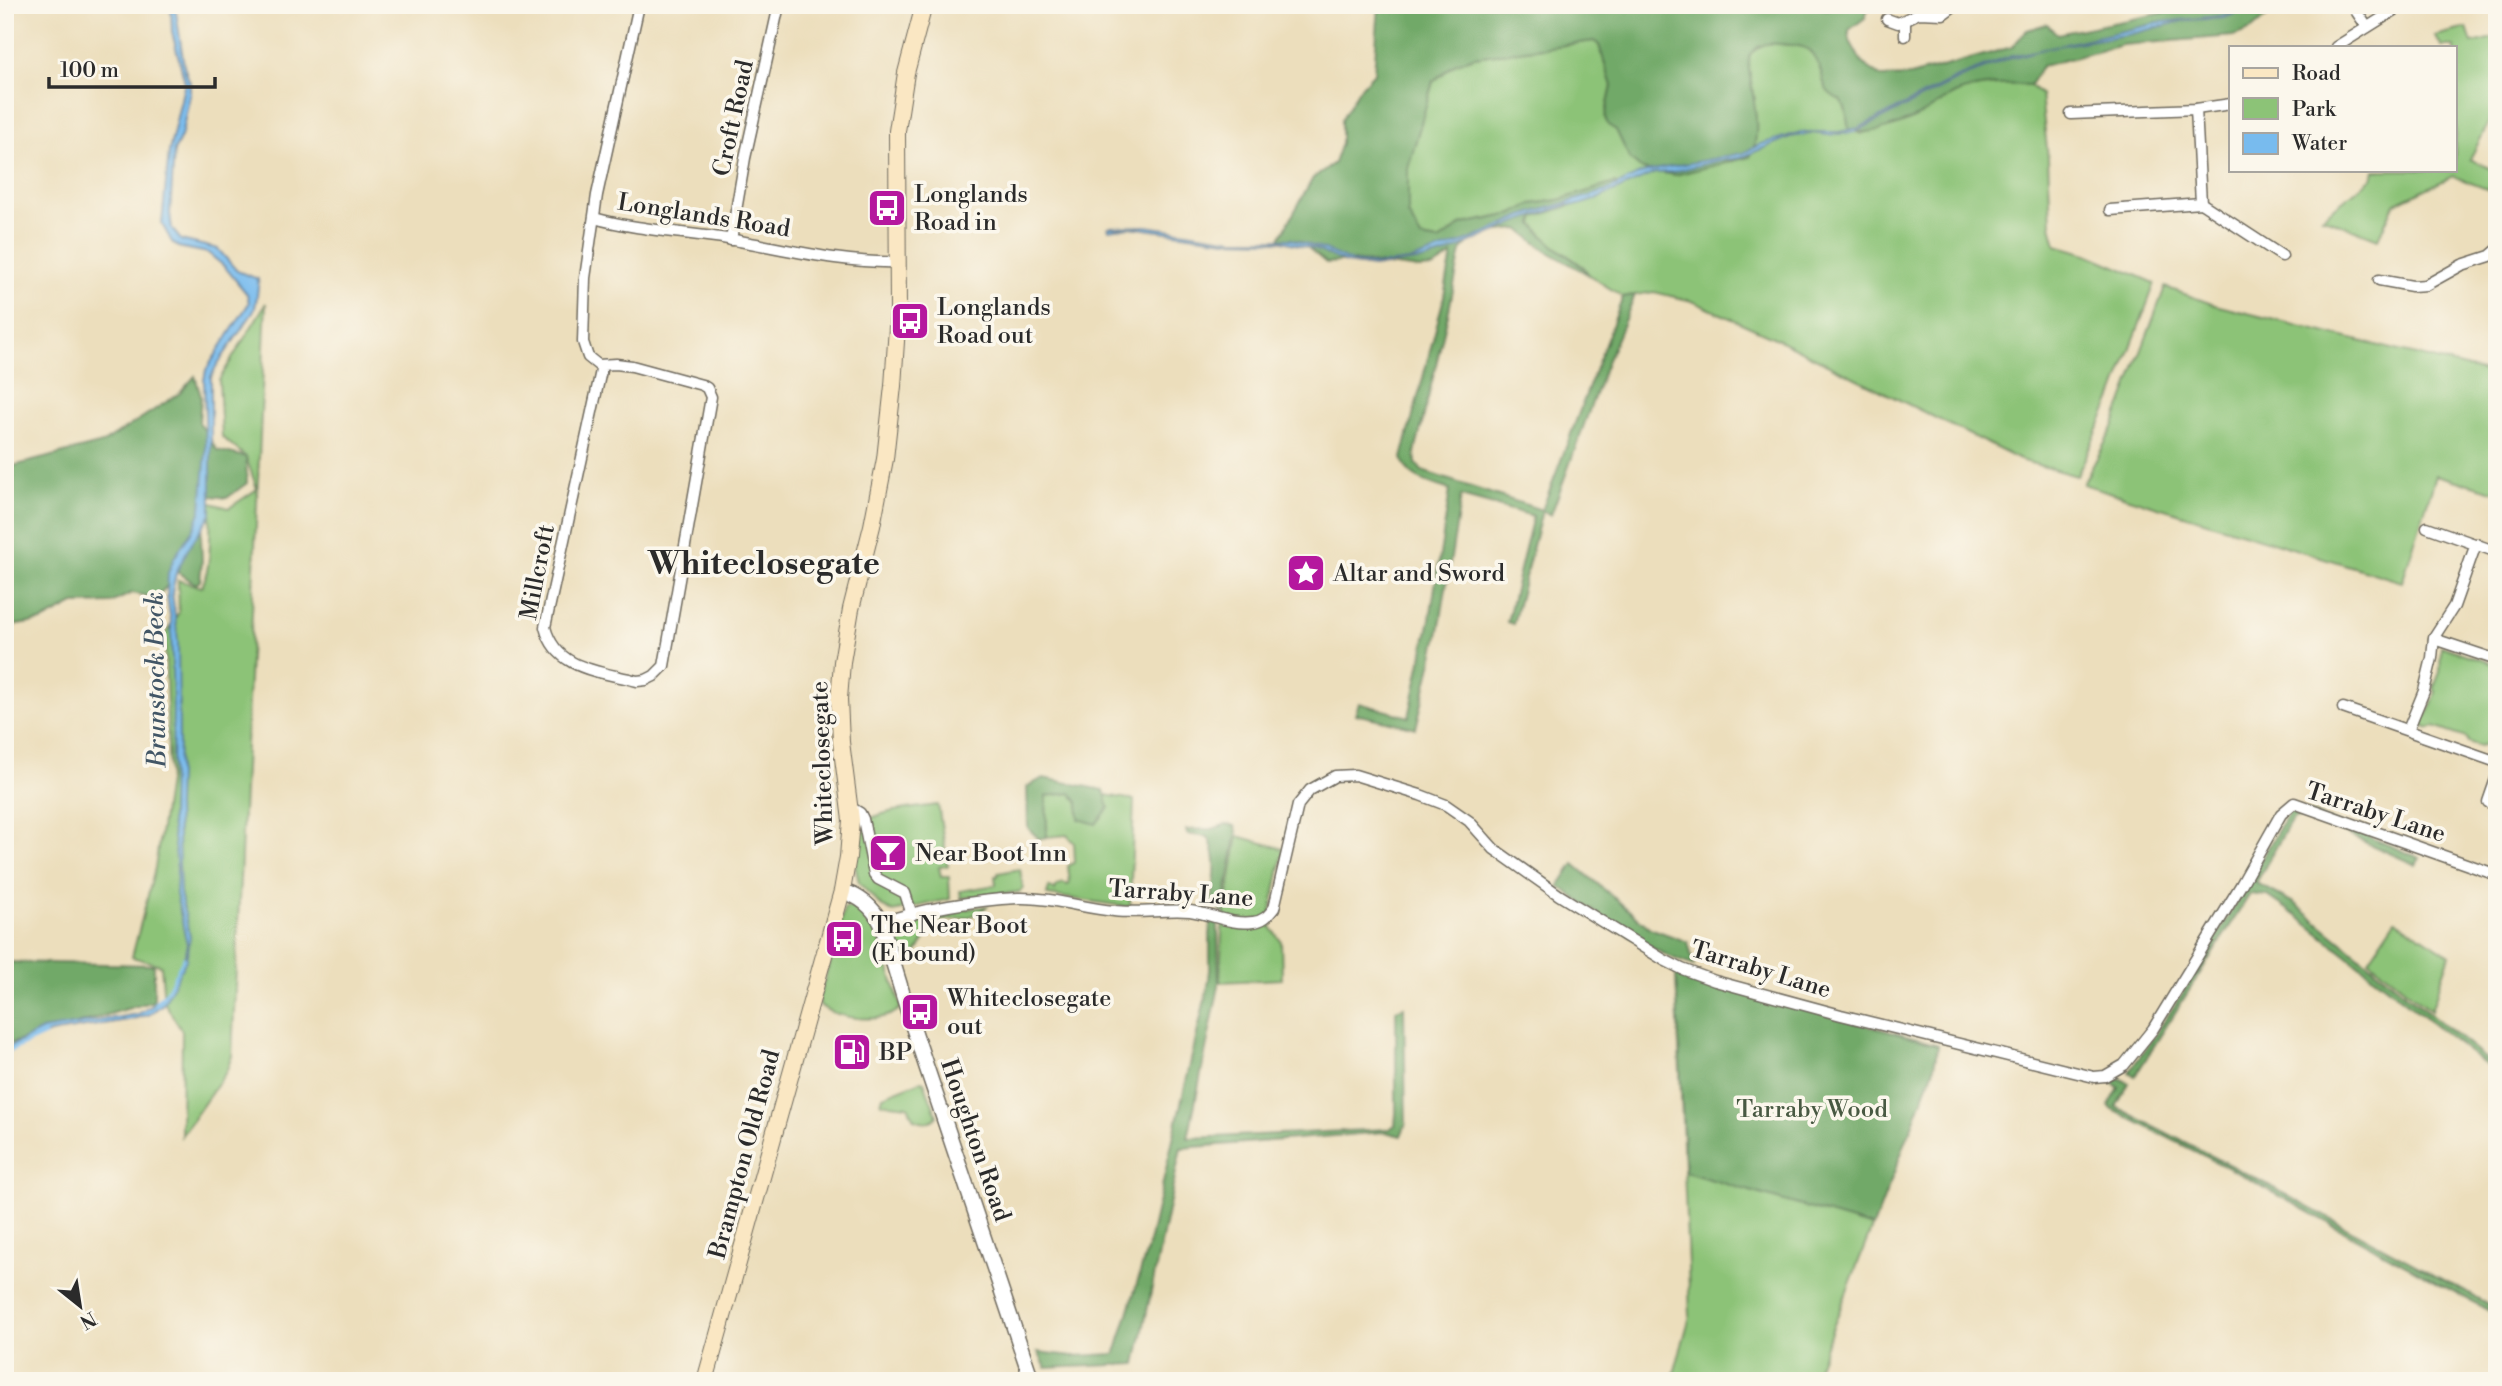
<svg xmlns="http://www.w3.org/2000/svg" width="2502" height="1386" viewBox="0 0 2502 1386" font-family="'Libre Bodoni',serif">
<rect width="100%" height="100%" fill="#fbf7ec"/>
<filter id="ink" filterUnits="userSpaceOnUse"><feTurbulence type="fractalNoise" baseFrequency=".0143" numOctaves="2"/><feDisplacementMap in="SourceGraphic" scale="14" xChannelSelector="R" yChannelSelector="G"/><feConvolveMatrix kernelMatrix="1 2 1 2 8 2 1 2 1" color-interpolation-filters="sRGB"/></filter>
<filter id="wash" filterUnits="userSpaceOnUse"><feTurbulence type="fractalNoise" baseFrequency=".00686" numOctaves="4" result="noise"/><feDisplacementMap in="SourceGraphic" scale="28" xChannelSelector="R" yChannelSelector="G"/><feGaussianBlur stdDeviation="1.57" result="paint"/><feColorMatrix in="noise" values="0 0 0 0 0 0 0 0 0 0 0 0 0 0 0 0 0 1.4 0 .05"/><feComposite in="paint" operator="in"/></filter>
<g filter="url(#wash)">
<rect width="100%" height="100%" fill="#ecdebc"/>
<g fill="#8cc377" stroke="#5c7751" stroke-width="2">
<path d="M2467 28 2472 43 2497 37V102L2494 113 2470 159 2497 172V193L2453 176 2394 204 2378 239 2322 217 2372 178 2374 170H2455V47H2442L2435 36Z"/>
<path d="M1594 41 1599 45 1612 86 1605 118 1616 129 1630 159 1755 99 1747 63 1751 53 1766 43 1805 46 1817 59 1827 90 1842 101 1847 109 1849 129 1861 134 1921 114 1958 92 1980 87 2008 84 2030 85 2041 95 2048 158 2051 225 2056 245 2087 254 2155 283 2112 398 2077 476 2020 460 1777 339 1692 301 1654 292 1623 297 1589 275 1584 267 1554 246 1532 224 1535 217 1564 206 1615 183 1559 200 1532 204 1513 214 1463 224 1439 241 1421 238 1408 214V168L1433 82 1456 63 1474 57Z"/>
<path d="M2165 287 2215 305 2497 375V492L2436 475 2402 582 2083 484 2112 430Z"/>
<path d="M266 303 232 1056 226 1072 181 1136 182 1031 164 1002 161 965 132 957 155 868 169 775 165 635 179 612 178 580 202 587C213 561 209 531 211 503L229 508 257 489 246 457 222 437 219 380Z"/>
<path d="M2441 646 2497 665V742L2479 746 2468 742 2466 738 2434 727 2429 729 2423 726 2424 717 2428 715 2436 692 2434 687 2440 672Z"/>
<path d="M1071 793 1078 802 1106 795 1134 800 1130 907 1047 895 1049 887 1055 891 1056 887 1063 883 1068 885 1070 883 1068 866 1075 862 1074 843 1067 835 1047 837 1046 796Z"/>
<path d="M938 805 948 866 939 867 941 877H949L950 899 893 912 881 906 859 883 855 864 860 825C878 810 915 808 938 805Z"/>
<path d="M1238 836 1284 849 1271 911V927L1281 941 1282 979 1220 982 1222 931Z"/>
<path d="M1020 869 1023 888 1020 892 961 898 960 891 996 885 995 876H998V873Z"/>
<path d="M987 906C974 920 954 919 936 921L905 971 891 929 895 925 933 915Z"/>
<path d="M848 907 859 908 875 925 901 1007C887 1026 834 1019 820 1005L819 998 836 942 844 909Z"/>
<path d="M2396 920 2450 955 2431 1010 2369 960Z"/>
<path d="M1676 973 1938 1045 1933 1071 1812 1381H1672L1690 1316Z"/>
<path d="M921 1081 924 1082 937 1116C931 1124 923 1122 914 1119L908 1106 881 1103 883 1096Z"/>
</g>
<g fill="#71a968" stroke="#4e6a4a" stroke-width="2">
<path d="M1379 5H1790L1829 9 1835 5H1865L1868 9 1865 18 1849 30V39L1862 63 1882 77 1910 76 2012 47 2027 30 2047 24 2057 34 2168 12 2177 5H2268L2272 12 2252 29 2234 36 2122 45 2042 66 2030 85C2007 84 1982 84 1960 92 1945 97 1935 107 1922 114 1904 124 1867 138 1849 129 1846 119 1848 107 1840 100 1835 97 1830 95 1827 90 1824 86 1823 79 1822 75 1813 47 1808 46 1780 44 1770 43 1759 43 1751 53 1741 65 1768 125 1750 157L1675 175 1643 170 1630 159 1616 130 1608 125 1605 118 1612 86 1599 45 1594 41 1474 57 1456 63 1433 81 1408 168V214L1421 238 1439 241 1463 224 1513 214 1532 204 1559 200 1615 183 1619 186 1589 199 1535 217 1533 224C1539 231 1546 239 1553 245 1565 255 1580 262 1589 275L1545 250 1519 229 1489 232 1473 238 1461 251 1449 310 1415 453 1416 463 1422 471 1542 510 1623 297 1635 295 1607 362 1551 515 1542 511 1513 624 1507 622 1533 516 1461 496 1439 631 1416 728 1355 714 1359 703 1409 717 1430 619 1450 490C1431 483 1407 480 1402 458L1443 301 1452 255 1433 268 1419 269 1355 261 1326 263 1300 241 1280 238 1313 178 1334 163 1341 143V120L1359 89 1374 73Z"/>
<path d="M195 376 201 396 199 422 217 450 246 457 247 483 227 498 205 495 201 536 202 561 200 581 196 584 177 572 171 575 169 584 156 598 132 593 111 603 74 604 42 621 5 627V468L103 443 180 393Z"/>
<path d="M1043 778 1104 790 1109 808 1096 824 1079 819 1078 802 1071 793 1046 796 1047 837 1039 839 1028 828 1027 787Z"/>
<path d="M2297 807 2420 858 2416 865 2304 815 2294 818 2289 824 2256 883 2294 903 2497 1068V1074L2297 916 2268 896 2250 894 2135 1076 2129 1072C2186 994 2233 910 2281 825L2290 811Z"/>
<path d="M1227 824 1235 826 1237 831 1223 912 1212 903C1214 881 1220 858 1208 837L1187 834 1186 830 1212 829Z"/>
<path d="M1574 864 1650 928 1688 942 1694 966C1643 949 1602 917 1559 886Z"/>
<path d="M1210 921 1218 924 1219 986 1188 1138 1389 1129 1395 1125 1396 1114V1010L1404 1007 1406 1123 1401 1136 1385 1132 1181 1148 1136 1364 1046 1368 1038 1352 1073 1356 1115 1354 1118 1347 1149 1243 1208 986 1210 970Z"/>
<path d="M5 962 154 965V1001L5 1045Z"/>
<path d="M1676 973 1938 1045 1933 1071 1873 1227 1685 1172Z"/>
<path d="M2121 1079 2129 1083 2116 1107 2253 1177 2495 1308 2497 1305V1315L2495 1310 2489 1311 2242 1175 2113 1110 2109 1106 2119 1088 2111 1081Z"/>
</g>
<g fill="#78bbee" stroke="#52738c" stroke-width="2">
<path d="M171 5H175L184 66 190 83V95L181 137 174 151 170 213 172 229 181 240 218 249 237 271 258 279C259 283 256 306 254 311L217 365 211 377V514L188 549 176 573 172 592 178 641 179 741 177 806 180 893 190 937 186 960 164 1003 150 1014 133 1019 50 1033 5 1053V1049L42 1030 138 1014 153 1005 167 992 184 959 187 944 176 894 177 868 171 821 173 705 171 622 167 596 168 573 174 558 195 526 201 509 206 452 204 380 206 370 249 303 247 294 225 267 208 253 178 247 172 242 162 224 169 152 185 82 172 32Z"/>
<path d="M2249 5 2255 6 2224 18 2186 20 2131 34 2050 47 2010 58 1963 77 1855 132 1828 135 1814 133 1790 137 1740 158 1716 161 1672 172 1655 173 1597 199 1579 205H1567L1517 222 1443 255 1423 260 1373 267 1346 263 1315 249 1283 241 1226 240 1130 227 1109 230 1108 227 1146 226 1233 239H1292L1325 250 1352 262 1376 265 1409 261 1470 240 1522 216 1606 191 1640 174 1659 169 1743 153 1761 144 1801 132H1839L1859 128 1963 75 2012 56 2163 22 2229 15Z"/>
</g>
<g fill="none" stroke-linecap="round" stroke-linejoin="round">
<g stroke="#78bbee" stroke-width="3.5">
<path d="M155 1003 167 992 184 958"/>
<path d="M5 1053 45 1035"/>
</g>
</g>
</g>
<g filter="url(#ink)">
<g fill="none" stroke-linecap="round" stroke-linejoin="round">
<g stroke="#6f6a5e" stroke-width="13">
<g id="minor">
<path d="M2352 5 2367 27"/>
<path d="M1887 19 1898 23 1919 13 1943 14 1955 5"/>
<path d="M1905 36V21"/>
<path d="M2336 47 2403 5"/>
<path d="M2071 114 2196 109 2231 104"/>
<path d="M2201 203 2282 256"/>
<path d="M2110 210 2201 203 2196 109"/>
<path d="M594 218C637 230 683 232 728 239 783 248 842 264 899 262"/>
<path d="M731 240 745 158 779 5"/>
<path d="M2379 280 2412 286 2426 285 2462 265 2490 256 2497 250"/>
<path d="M602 366 545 627C556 670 599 671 637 681L646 680 654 676 664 666 711 397 707 388 702 385 632 366 616 364 598 365 588 357 583 342 585 278 597 195 639 5"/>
<path d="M2427 527 2497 552"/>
<path d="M2434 639 2497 660"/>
<path d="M2343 708 2497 762"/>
<path d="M2408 730 2424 691 2432 658 2434 637 2454 606 2476 544"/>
<path d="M2488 802 2497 776"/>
<path d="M850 807 860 813 863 819 874 874 878 879 905 893 912 915"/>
<path d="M881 923C920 909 977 900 1018 898 1051 897 1082 908 1114 911 1139 914 1164 909 1190 911 1211 914 1231 925 1253 922 1263 921 1268 916 1274 908L1298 805 1310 790 1335 776 1355 775 1420 795 1446 805 1469 821 1494 849 1559 895 1664 960 1682 969 1715 981 1841 1015 2094 1077 2105 1076 2124 1065 2153 1029 2241 885 2281 814 2294 803 2497 875"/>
</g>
</g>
<g stroke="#6f6a5e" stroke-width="17">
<path id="tertiary" d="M842 891C859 896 873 907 881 923L910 1018 1032 1381"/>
</g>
<g stroke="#6f6a5e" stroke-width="18">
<path id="secondary" d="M705 1381 842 891 848 857 851 820 841 742 839 699 842 662 851 609 872 526 885 459 893 386 898 312 897 131 906 73 924 5"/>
</g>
<use href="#minor" stroke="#fff" stroke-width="10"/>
<use href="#tertiary" stroke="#fff" stroke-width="14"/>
<use href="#secondary" stroke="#fae7c3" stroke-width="16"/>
</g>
</g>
<defs>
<g id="bus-square" transform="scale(2.0125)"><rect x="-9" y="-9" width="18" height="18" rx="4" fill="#b5179e" stroke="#fbf7ec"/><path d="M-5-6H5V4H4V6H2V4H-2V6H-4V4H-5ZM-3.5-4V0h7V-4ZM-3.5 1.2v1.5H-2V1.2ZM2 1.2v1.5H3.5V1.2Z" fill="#fff"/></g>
<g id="sight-square" transform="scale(2.0125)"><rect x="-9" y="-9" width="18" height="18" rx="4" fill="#b5179e" stroke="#fbf7ec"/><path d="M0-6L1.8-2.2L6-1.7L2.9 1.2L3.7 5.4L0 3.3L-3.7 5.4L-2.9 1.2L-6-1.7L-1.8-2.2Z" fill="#fff"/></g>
<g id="bar-square" transform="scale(2.0125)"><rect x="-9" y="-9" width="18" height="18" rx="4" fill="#b5179e" stroke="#fbf7ec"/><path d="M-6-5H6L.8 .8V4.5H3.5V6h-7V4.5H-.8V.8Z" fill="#fff"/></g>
<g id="fuel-square" transform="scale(2.0125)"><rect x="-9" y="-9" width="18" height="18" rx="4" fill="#b5179e" stroke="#fbf7ec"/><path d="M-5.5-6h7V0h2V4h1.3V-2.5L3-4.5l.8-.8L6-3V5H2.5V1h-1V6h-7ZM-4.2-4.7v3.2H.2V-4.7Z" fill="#fff"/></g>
</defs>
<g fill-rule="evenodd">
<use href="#bus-square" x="887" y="208"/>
<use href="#bus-square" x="910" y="321"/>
<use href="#sight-square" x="1306" y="573"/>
<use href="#bar-square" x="888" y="853"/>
<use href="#bus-square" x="844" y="939"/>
<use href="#bus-square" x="920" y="1012"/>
<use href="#fuel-square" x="852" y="1052"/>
</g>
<g text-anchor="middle" stroke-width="7" stroke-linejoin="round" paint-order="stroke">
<g font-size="24" fill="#2b2b2b" stroke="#fbf7ec">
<text transform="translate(733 118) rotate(-78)" y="8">Croft Road</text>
<text transform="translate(704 215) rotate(9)" y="8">Longlands Road</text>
<text transform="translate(537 572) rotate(-79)" y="8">Millcroft</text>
<text transform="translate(822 763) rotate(-92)" y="8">Whiteclosegate</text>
<text transform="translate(2376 812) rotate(18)" y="8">Tarraby Lane</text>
<text transform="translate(1181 893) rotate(4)" y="8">Tarraby Lane</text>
<text transform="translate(1761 969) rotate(17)" y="8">Tarraby Lane</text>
<text transform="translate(976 1140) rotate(71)" y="8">Houghton Road</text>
<text transform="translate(744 1154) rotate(-75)" y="8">Brampton Old Road</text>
</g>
<g font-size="24" fill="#2b2b2b" stroke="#fbf7ec" text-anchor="start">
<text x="914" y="202">Longlands<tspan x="914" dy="28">Road in</tspan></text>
<text x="937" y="315">Longlands<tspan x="937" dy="28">Road out</tspan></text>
<text x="1333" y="581">Altar and Sword</text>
<text x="915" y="861">Near Boot Inn</text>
<text x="871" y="933">The Near Boot<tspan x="871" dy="28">(E bound)</tspan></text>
<text x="947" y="1006">Whiteclosegate<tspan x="947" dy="28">out</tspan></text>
<text x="879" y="1060">BP</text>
</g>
<g font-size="24" fill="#485942" stroke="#fbf7ec">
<text x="1812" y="1117">Tarraby Wood</text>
</g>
<g font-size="26" font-style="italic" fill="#425666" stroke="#fbf7ec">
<text transform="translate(155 680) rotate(-91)" y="9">Brunstock Beck</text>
</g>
<g font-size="32" font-weight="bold" fill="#2b2b2b" stroke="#fbf7ec">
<text x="764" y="574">Whiteclosegate</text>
</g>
</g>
<rect width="2502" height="1386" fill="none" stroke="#fbf7ec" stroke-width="28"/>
<rect x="2229" y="46" width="228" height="126" fill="#fbf7ec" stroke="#a8a59f" stroke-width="2"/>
<rect x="2243" y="68" width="35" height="10" fill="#fae7c3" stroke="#a8a59f" stroke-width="2"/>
<text x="2292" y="80" font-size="21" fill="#2b2b2b">Road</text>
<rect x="2243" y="98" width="35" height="21" fill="#8cc377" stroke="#a8a59f" stroke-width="2"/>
<text x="2292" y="116" font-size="21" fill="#2b2b2b">Park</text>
<rect x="2243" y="133" width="35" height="21" fill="#78bbee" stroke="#a8a59f" stroke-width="2"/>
<text x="2292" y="150" font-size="21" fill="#2b2b2b">Water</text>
<g transform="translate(80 1306) rotate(150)" stroke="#fbf7ec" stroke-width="5" paint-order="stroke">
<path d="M0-5L12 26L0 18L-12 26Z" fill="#2b2b2b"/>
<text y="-10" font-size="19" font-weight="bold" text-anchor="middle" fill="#2b2b2b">N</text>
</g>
<path d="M49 77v10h166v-10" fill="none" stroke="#2b2b2b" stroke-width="3.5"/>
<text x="60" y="77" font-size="21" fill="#2b2b2b" stroke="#fbf7ec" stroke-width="5" paint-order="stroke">100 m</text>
</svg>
